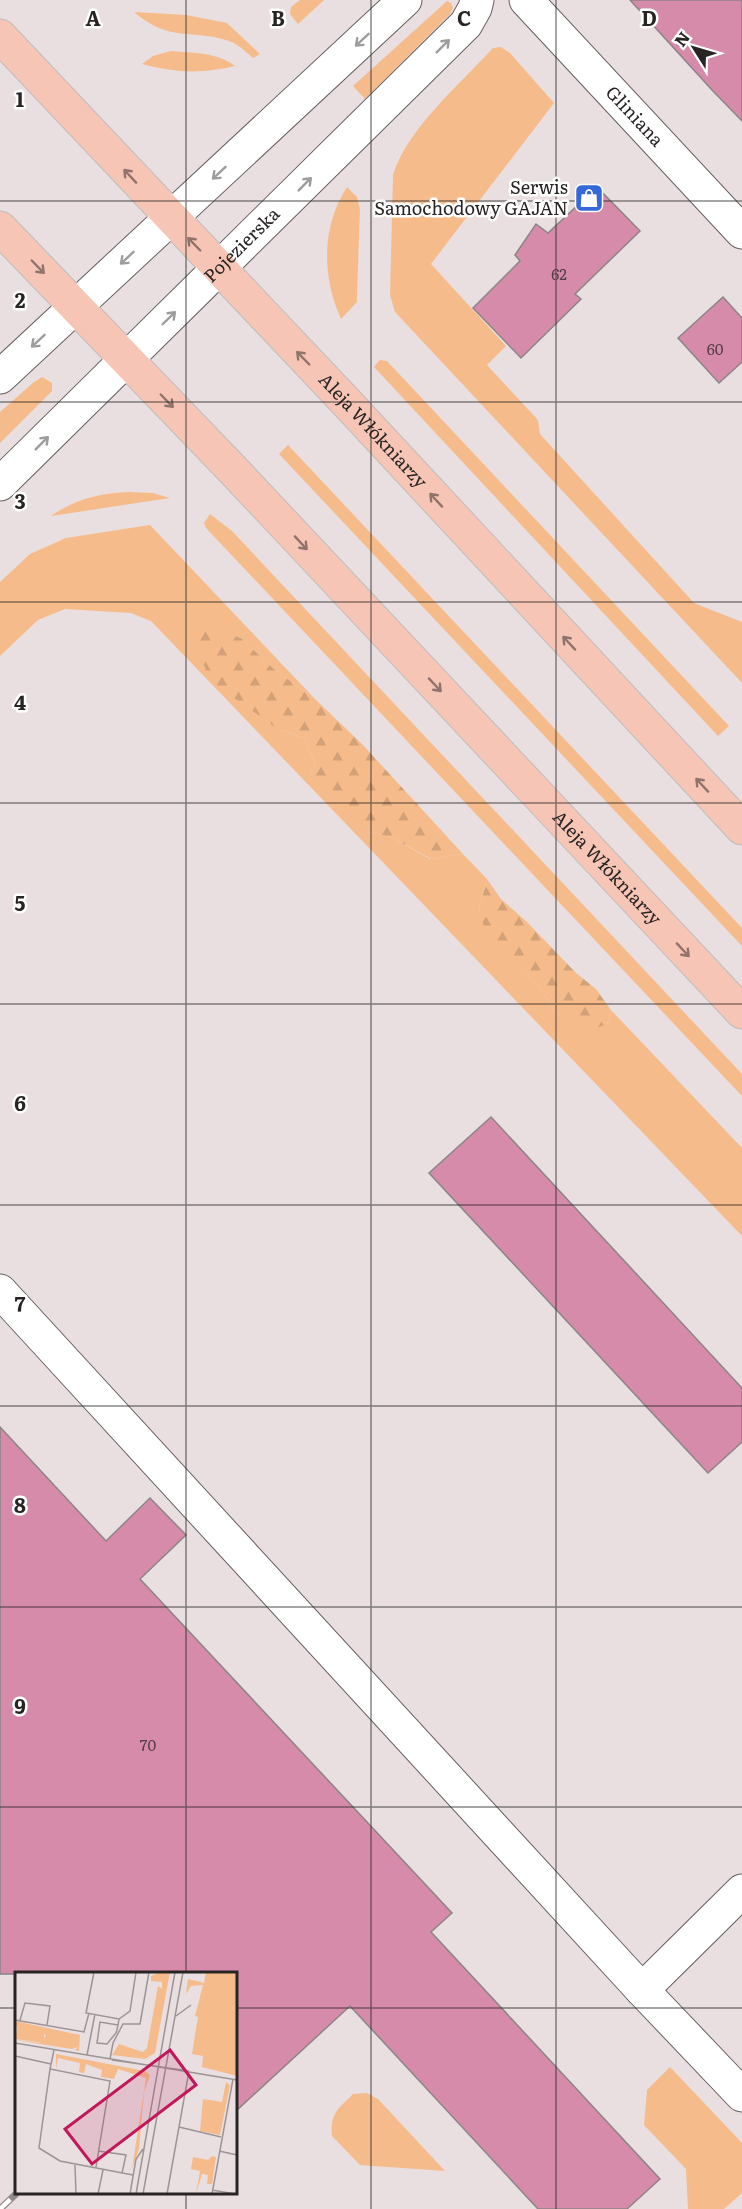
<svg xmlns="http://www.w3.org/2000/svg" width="742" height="2209" viewBox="0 0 742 2209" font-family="Literata,serif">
<defs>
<pattern id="forest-firs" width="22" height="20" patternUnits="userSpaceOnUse" patternTransform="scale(1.5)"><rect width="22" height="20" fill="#f6bb8a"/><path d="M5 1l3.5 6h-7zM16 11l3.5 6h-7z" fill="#d3a177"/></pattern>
</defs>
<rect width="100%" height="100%" fill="#e9dfe0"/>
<g fill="#f6bb8a">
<path d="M300 0H324L298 24 290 14 291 7Z"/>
<path d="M447 1 451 3 453 8 450 14 365 99 353 86Z"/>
<path d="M134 12 186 15 227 23 260 54 253 58C245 51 237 43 226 40 188 29 169 42 134 12Z"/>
<path d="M501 47 510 53 554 103 431 264 506 346 487 365 538 420 540 434 694 603 742 622V683L395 312 390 295 393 175C407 129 461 83 493 48Z"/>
<path d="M171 51C193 53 217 52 235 66 200 74 177 73 142 64L153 56Z"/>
<path d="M347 187 357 197 360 209 357 295V302L341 319C322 277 321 227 347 187Z"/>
<path d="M380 360 387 361 729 726 718 736 374 367Z"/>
<path d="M42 377 52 383V391L0 443V412L34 382Z"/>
<path d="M288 445 742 928V946L279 454Z"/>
<path d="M129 492 153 493 170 498 51 516C75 499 101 493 129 492Z"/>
<path d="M210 514 232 531 742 1074V1096L206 528 204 523Z"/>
<path d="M150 525 316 700 274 669 242 639 278 729 304 738 316 765 310 771 368 832 391 837 430 859 463 854 487 879 479 910 492 951 536 983 559 1016 607 1024 611 1010 742 1148V1236L151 621 131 613 65 609 38 620 0 656V582L30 554 66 538Z"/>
<path d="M670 2067 742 2143V2193L724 2209H688L686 2169 644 2125 647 2090Z"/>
<path d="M367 2093 378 2099 445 2171 360 2165 332 2136C330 2113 338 2109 353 2094Z"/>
</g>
<g fill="url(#forest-firs)">
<path d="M207 623 242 639 274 669 316 700 362 744 463 854 431 859 391 837 368 832 329 796 310 771 316 765 304 738 278 729 210 681 194 639Z"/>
<path d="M487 879 501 899 527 922 576 973 596 989 611 1010 607 1024 589 1031 559 1016 536 983 491 951 479 910Z"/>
</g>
<g fill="#d68bab" stroke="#8c8487" stroke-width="1.5">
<path d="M630 0H742V121L712 90Z"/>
<path d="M597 187 640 231 575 294 581 299 521 358 473 308 520 261 515 255 536 224 548 233Z"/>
<path d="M723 297 742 318V362L719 383 678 338Z"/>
<path d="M491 1117 742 1388V1442L708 1473 429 1173Z"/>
<path d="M0 1427 106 1541 150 1498 186 1535 140 1579 452 1913 431 1932 660 2179 627 2209H538L350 2006 236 2111V1974H0Z"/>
</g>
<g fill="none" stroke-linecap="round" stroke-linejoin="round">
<g stroke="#675f5f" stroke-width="35">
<g id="minor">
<path id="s1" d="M526 0 742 232"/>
<path d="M0 377 405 0"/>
<path id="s2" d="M0 484 466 24 475 8 477 0"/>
<path d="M0 1291 642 1990 742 2095"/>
<path d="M642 1990 742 1891"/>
</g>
</g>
<g stroke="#bebdbd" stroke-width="35">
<g id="major">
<path id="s3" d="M0 36 348 404 742 828"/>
<path id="s4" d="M0 228 234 471 742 1012"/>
</g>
</g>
<use href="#minor" stroke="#fff" stroke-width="33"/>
<use href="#major" stroke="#f7c5b5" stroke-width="33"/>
<g stroke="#918a8b" stroke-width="7">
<path id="rail" d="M0 2209 17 2193"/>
</g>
<use href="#rail" stroke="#fff" stroke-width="4.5" stroke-dasharray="14" stroke-linecap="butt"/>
</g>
<defs><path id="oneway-shaft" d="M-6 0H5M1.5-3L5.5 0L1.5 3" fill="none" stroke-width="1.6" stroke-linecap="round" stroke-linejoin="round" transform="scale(1.5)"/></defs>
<g stroke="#9e9c9c">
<use href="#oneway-shaft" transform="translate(362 40) rotate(137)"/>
<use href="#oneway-shaft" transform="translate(443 46) rotate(-45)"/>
<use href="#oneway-shaft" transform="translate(219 173) rotate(137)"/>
<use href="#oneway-shaft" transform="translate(305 184) rotate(-45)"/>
<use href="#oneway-shaft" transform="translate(127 258) rotate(137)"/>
<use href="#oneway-shaft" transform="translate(169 318) rotate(-44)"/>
<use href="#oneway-shaft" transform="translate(38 341) rotate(137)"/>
<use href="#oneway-shaft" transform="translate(42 443) rotate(-45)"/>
</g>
<g stroke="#90746c">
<use href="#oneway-shaft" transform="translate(130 176) rotate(-133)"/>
<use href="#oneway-shaft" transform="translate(194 244) rotate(-134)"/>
<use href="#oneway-shaft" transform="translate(38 267) rotate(46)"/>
<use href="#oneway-shaft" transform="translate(303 358) rotate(-134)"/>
<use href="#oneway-shaft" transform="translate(167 401) rotate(46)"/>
<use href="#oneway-shaft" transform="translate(436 500) rotate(-133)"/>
<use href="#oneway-shaft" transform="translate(301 543) rotate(47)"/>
<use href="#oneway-shaft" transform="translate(569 643) rotate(-133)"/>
<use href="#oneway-shaft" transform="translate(435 685) rotate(47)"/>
<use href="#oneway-shaft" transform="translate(702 785) rotate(-133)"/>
<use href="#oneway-shaft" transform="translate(683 950) rotate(47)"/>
</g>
<path fill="none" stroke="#282424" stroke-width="1.5" stroke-opacity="0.55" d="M186 0V1974M371 0V2209M556 0V2209M0 201H742M0 402H742M0 602H742M0 803H742M0 1004H742M0 1205H742M0 1406H742M0 1607H742M0 1807H742M0 2008H16M236 2008H742M186 2192V2209"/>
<defs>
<g id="shop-square" transform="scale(1.5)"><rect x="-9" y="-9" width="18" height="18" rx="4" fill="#3568d8" stroke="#fff"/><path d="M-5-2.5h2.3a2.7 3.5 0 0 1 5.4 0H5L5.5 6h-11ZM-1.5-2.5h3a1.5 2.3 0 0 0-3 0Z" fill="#fff"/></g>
</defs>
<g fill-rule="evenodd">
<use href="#shop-square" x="589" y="198"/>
</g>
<g text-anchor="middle" stroke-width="5" stroke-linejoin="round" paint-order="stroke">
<g font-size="15" fill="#543e46">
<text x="559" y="280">62</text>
<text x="715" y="355">60</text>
<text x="148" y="1751">70</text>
</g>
<g font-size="18" fill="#282424" stroke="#fff">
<text dy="6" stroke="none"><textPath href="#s1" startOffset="159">Gliniana</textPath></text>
<text dy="6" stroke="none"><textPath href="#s2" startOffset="340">Pojezierska</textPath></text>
<text dy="6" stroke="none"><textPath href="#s3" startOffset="543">Aleja Włókniarzy</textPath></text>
<text dy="6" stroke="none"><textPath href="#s4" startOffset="882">Aleja Włókniarzy</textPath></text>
</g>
<g font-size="18" fill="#282424" stroke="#fff" text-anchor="end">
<text x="568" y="194">Serwis<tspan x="568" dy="21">Samochodowy GAJAN</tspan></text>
</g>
</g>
<g transform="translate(15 1972)">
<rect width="222" height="222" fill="#e9dfe0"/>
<path d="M146 0H155L140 81 130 87 97 83 104 72 128 80 132 76 143 14 147 17V10L136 9V4ZM191 0H222V104L187 95 188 84 177 82 183 45 180 44 188 13 176 14 171 22 173 7 189 11ZM0 49 65 63 64 79 60 78 63 75 57 77 0 68 26 71 31 63 18 56 0 55ZM41 82 130 99 135 103 129 120 124 177 117 197 131 106 103 97 99 107 86 105 87 98 71 92 69 101 64 100 65 91 43 86 41 97ZM211 110 215 113 205 163 185 159 188 127 207 130ZM197 184 201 185 197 212H192L193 203 187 202 181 222 185 199 176 197 178 185 193 188Z" fill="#f6bb8a"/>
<path d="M3 53 29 57V71L0 67ZM51 61 64 63 63 74H52L47 62Z" fill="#f6bb8a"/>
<path fill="none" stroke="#9c9495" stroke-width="1.5" d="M79 0 71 41 104 47 115 39 121 0M161 44 176 33M0 48 69 60 74 41M5 48 10 31 35 34 32 53M103 53 85 50 82 71 92 72 101 61 102 58 103 53 104 47M0 71 222 108M39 78 35 97 95 109 81 195M72 83 80 42M0 84 36 92M95 87 98 71 108 52H125L134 0M97 88 174 99M35 97 24 176 45 189 118 203M164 155 206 165M83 179 111 183 107 201M204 179 222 183M60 193 61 222M197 218 220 222M83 222 88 198M115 222 121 187 128 177M121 222 160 0M128 222 168 0M152 222 174 99M197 222 218 107"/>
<path fill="#c2185b" fill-opacity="0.15" stroke="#c2185b" stroke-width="3" d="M155 78 181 113 77 192 50 157Z"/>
<rect width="222" height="222" fill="none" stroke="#282424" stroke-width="3"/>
</g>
<g font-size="20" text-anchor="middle" font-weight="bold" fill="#282424" stroke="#fff" stroke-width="5" stroke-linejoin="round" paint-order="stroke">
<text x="93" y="26">A</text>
<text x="278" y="26">B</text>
<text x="464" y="26">C</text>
<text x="649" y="26">D</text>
<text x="20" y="107">1</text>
<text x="20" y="308">2</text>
<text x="20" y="509">3</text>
<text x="20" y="710">4</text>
<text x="20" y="911">5</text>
<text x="20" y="1111">6</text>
<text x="20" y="1312">7</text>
<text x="20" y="1513">8</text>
<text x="20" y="1714">9</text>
</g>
<g transform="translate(694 48) rotate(307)" stroke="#ffffff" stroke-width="4.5" paint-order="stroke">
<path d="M0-4.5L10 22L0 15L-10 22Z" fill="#282424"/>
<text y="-9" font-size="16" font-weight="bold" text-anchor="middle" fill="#282424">N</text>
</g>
</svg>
